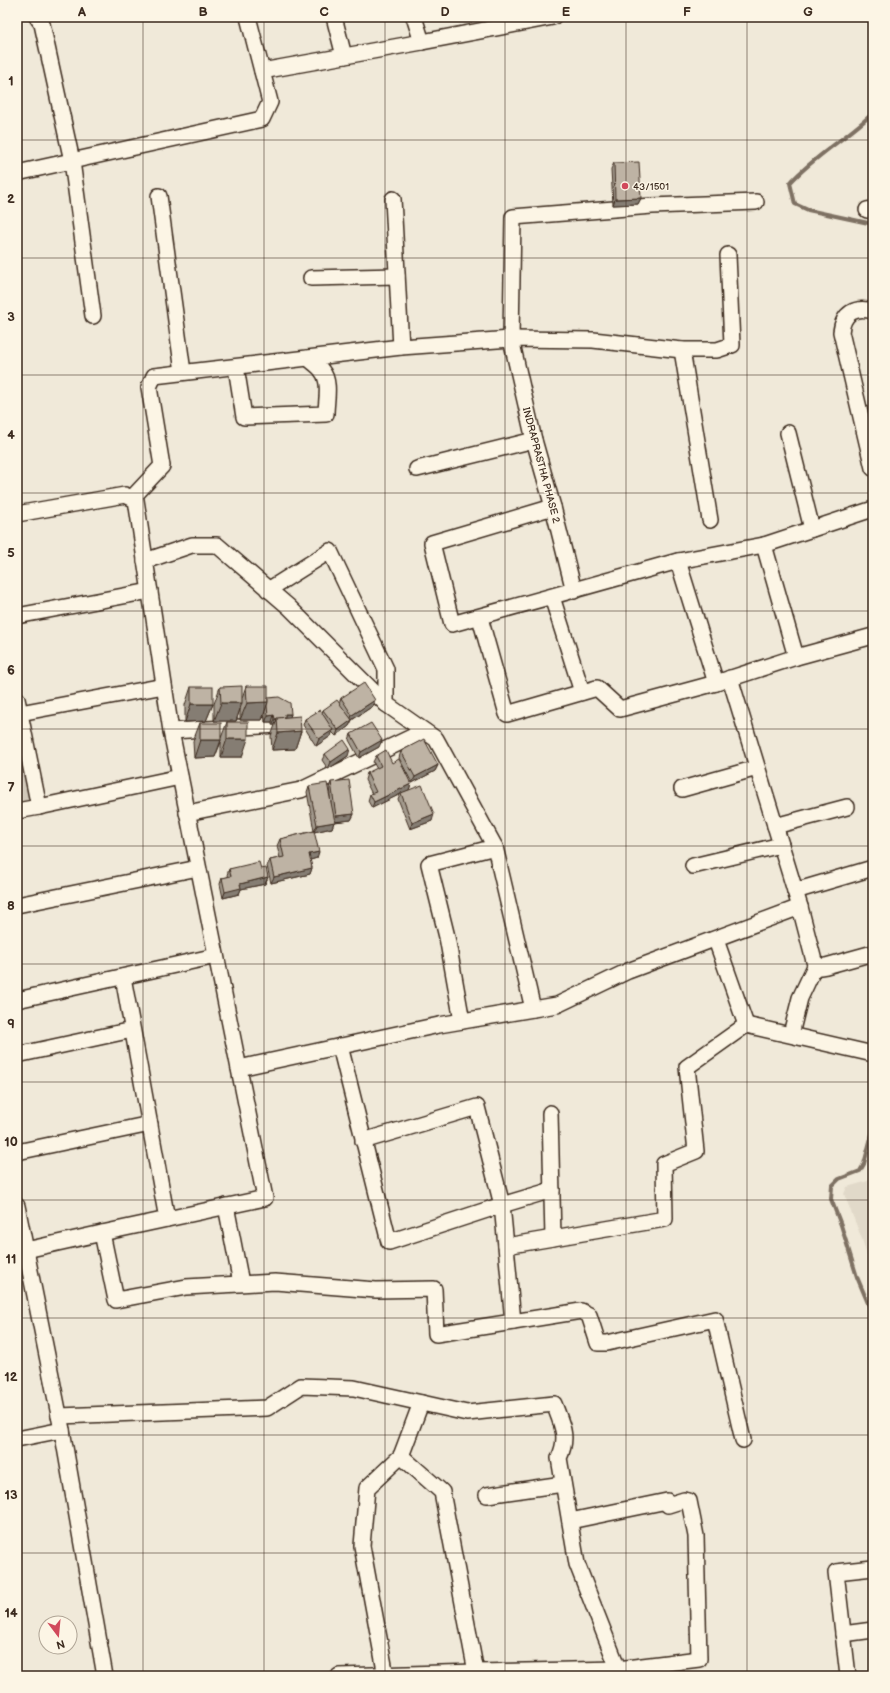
<svg xmlns="http://www.w3.org/2000/svg" width="890" height="1693" viewBox="0 0 890 1693" font-family="'Balsamiq Sans',sans-serif">
<rect width="100%" height="100%" fill="#f0e9d9"/>
<filter id="ink" filterUnits="userSpaceOnUse"><feTurbulence type="fractalNoise" baseFrequency=".025" numOctaves="2"/><feDisplacementMap in="SourceGraphic" scale="8" xChannelSelector="R" yChannelSelector="G"/><feConvolveMatrix kernelMatrix="1 2 1 2 8 2 1 2 1" color-interpolation-filters="sRGB"/></filter>
<g filter="url(#ink)">
<path fill="#e1d9c9" d="M873 1172V1276L862 1239 844 1194 847 1187 868 1181Z"/>
<path fill="#d2c9ba" stroke="#867a6c" d="M17 716 33 804 17 807Z"/>
<g fill="none" stroke-linecap="round" stroke-linejoin="round">
<g stroke="#7e7163" stroke-width="4">
<path d="M873 113C847 138 814 156 790 183L795 204 808 210 873 224"/>
<path d="M873 1130 864 1164 860 1171 839 1179 832 1186 831 1199 841 1225 857 1277 873 1315"/>
</g>
<g stroke="#3b2a1e" stroke-width="18">
<g id="minor">
<path d="M37 17 42 24 72 161 93 316"/>
<path d="M334 17 344 56"/>
<path d="M422 42 553 17"/>
<path d="M262 71 422 42 414 17"/>
<path d="M17 173 262 119 270 102 248 17"/>
<path d="M159 196 183 372"/>
<path d="M393 199 401 347"/>
<path d="M867 210 873 209"/>
<path d="M311 278 397 276"/>
<path d="M873 311C855 306 843 313 841 332L873 468"/>
<path d="M682 350 710 520"/>
<path d="M236 367 244 417 326 414C326 401 331 382 322 371 319 366 312 362 308 358"/>
<path d="M788 433 812 529"/>
<path d="M417 469 534 440"/>
<path d="M132 498 162 466 149 387 154 376 401 347 511 339 593 340 682 350H717L732 345 728 255"/>
<path d="M553 507 432 543 452 624 678 561"/>
<path d="M873 509 764 545 678 561 716 683 796 657 873 636"/>
<path d="M17 514 125 495 136 500 171 731 265 1198 102 1233"/>
<path d="M764 545 796 657"/>
<path d="M145 561 192 545H217L289 607 386 704"/>
<path d="M268 590 330 551 386 669V704L436 739 495 847 533 1009"/>
<path d="M574 591 553 507 534 440 511 339 513 217 652 206 756 202"/>
<path d="M552 597 582 692"/>
<path d="M17 616 150 591"/>
<path d="M480 618 507 714 597 688 620 709 716 683"/>
<path d="M730 678 800 907 814 961 820 967 826 966 873 953"/>
<path d="M17 699 39 807 17 811"/>
<path d="M20 713 164 686"/>
<path d="M171 731 278 725"/>
<path d="M682 789 757 768"/>
<path d="M39 807 180 777"/>
<path d="M187 813 301 790 424 731"/>
<path d="M775 826 847 807"/>
<path d="M693 866 781 845"/>
<path d="M795 891 873 868"/>
<path d="M17 905 198 868"/>
<path d="M716 940 746 1025"/>
<path d="M123 977 167 1219"/>
<path d="M17 1000 216 956"/>
<path d="M462 1021 447 937 429 864 495 847"/>
<path d="M791 1034 800 998 816 964"/>
<path d="M340 1046 389 1242 502 1205 506 1246"/>
<path d="M17 1055 132 1030"/>
<path d="M239 1068 439 1025 557 1005 628 971 800 907"/>
<path d="M550 1113 553 1238"/>
<path d="M363 1141 477 1107 502 1205 552 1190"/>
<path d="M17 1152 150 1124"/>
<path d="M17 1206 62 1430 105 1676"/>
<path d="M226 1206 241 1283"/>
<path d="M26 1250 102 1233 116 1300 186 1287 275 1282 376 1290 434 1289 436 1334 513 1322"/>
<path d="M421 1403 401 1456 442 1492 476 1672 618 1669 699 1659 696 1536 689 1501 684 1500 668 1505 667 1501 570 1521"/>
<path d="M59 1416 267 1408 301 1386 354 1388 467 1413 554 1404C562 1425 569 1437 559 1458L577 1564 621 1676"/>
<path d="M17 1439 62 1430"/>
<path d="M743 1440 715 1319 607 1343H598L589 1315 581 1311 513 1322 506 1246 665 1219 664 1164 696 1151 687 1067 746 1025 873 1054"/>
<path d="M487 1495 563 1484"/>
<path d="M843 1634 873 1630"/>
<path d="M339 1676 476 1672 477 1676"/>
<path d="M386 1676 362 1546 367 1488 401 1456"/>
<path d="M848 1676 836 1572 873 1568"/>
</g>
</g>
<use href="#minor" stroke="#fcf5e5" stroke-width="15"/>
</g>
<g fill="#a39a8d" stroke="#3b2a1e">
<path d="M614 163 641 198 638 204 613 205 611 169Z"/>
<path d="M246 686 268 698 291 714 290 717 301 731 295 749 272 750 271 736 275 725H272V722H265L264 712 262 720H240V709L236 721H214V704L220 687 242 698Z"/>
<path d="M191 687 213 704 206 721 185 722V705Z"/>
<path d="M341 698 373 706 352 720 349 726 336 736 332 732 331 736 316 746 303 725 305 719 322 713 323 710 339 703Z"/>
<path d="M227 722 242 757H221V742L215 757 194 758 193 741 200 723 221 738Z"/>
<path d="M351 734 379 747 359 758 349 740Z"/>
<path d="M401 751 438 765 435 771 412 783 399 758Z"/>
<path d="M325 754 348 756 328 769 322 760Z"/>
<path d="M376 756 392 763 411 784 409 790 432 821 410 829 398 799 400 794 372 808 368 801 370 794H372L365 780 367 773 377 769 373 762Z"/>
<path d="M331 782 354 814 351 820 334 822 332 828 314 832 317 858 310 860 312 868 310 874 271 883 267 866 270 860 280 858 277 846 280 839 314 831 307 792 309 786 331 804 329 788Z"/>
<path d="M229 869H261L268 877 265 884 241 889 239 894 223 898 220 884 222 878 228 877 227 875Z"/>
</g>
<g fill="#857d73" stroke="#3b2a1e">
<path d="M641 198 638 204 613 205 615 199Z"/>
<path d="M375 700 373 706 350 721 352 715Z"/>
<path d="M268 702 262 720H240L247 703Z"/>
<path d="M221 703H242L236 721H214Z"/>
<path d="M191 704H213L206 721 185 722Z"/>
<path d="M285 714H291L289 720H284Z"/>
<path d="M274 715 272 722H265L268 716Z"/>
<path d="M275 719H277L275 725H272Z"/>
<path d="M352 720 349 726 336 736 338 730Z"/>
<path d="M333 730 331 736 316 746 319 739Z"/>
<path d="M301 731 295 749 272 750 278 733Z"/>
<path d="M227 739H248L242 757H221Z"/>
<path d="M200 740H221L215 757 194 758Z"/>
<path d="M382 740 379 747 359 758 361 752Z"/>
<path d="M350 749 348 756 328 769 331 762Z"/>
<path d="M438 765 435 771 412 783 415 777Z"/>
<path d="M411 784 409 790 372 808 374 802Z"/>
<path d="M354 814 351 820 334 822 332 828 314 832 317 825 334 822 336 816Z"/>
<path d="M434 814 432 821 410 829 412 823Z"/>
<path d="M319 852 317 858 307 861 309 854Z"/>
<path d="M312 868 310 874 271 883 274 877Z"/>
<path d="M268 877 265 884 241 889 239 894 223 898 225 892 240 884Z"/>
</g>
<g fill="#beb3a4" stroke="#3b2a1e">
<path d="M639 162 641 198 615 199 614 163Z"/>
<path d="M364 683 375 700 352 715 341 698Z"/>
<path d="M242 686V703H221L220 687Z"/>
<path d="M246 686H268V702L247 703Z"/>
<rect x="191" y="687" width="22" height="17"/>
<path d="M279 697 290 703 291 714H285V717L275 719 274 715 268 716 267 706 268 702V698Z"/>
<path d="M337 700 352 720 338 730 323 710Z"/>
<path d="M320 710 333 730 319 739 305 719Z"/>
<path d="M300 716 301 731 278 733 277 718Z"/>
<rect x="227" y="722" width="21" height="17"/>
<rect x="200" y="723" width="21" height="17"/>
<path d="M371 723 382 740 361 752 351 734Z"/>
<path d="M424 739 438 765 415 777 401 751Z"/>
<path d="M344 740 350 749 331 762 325 754Z"/>
<path d="M386 750 392 763 399 759 411 784 374 802 370 794 376 792 367 773 381 766 376 756Z"/>
<path d="M349 780 354 814 336 816 331 782Z"/>
<path d="M327 783 335 822 317 825 309 786Z"/>
<path d="M422 785 434 814 412 823 401 793Z"/>
<path d="M314 831 319 852 309 854 312 868 274 877 270 860 284 857 280 839Z"/>
<path d="M259 862 261 869 266 868 268 877 240 884 241 888 225 892 222 878 231 876 229 869Z"/>
</g>
</g>
<path fill="none" stroke="#3b2a1e" stroke-width="1" stroke-opacity="0.55" d="M143 17V1676M264 17V1676M385 17V1676M505 17V1676M626 17V1676M747 17V1676M17 140H873M17 258H873M17 375H873M17 493H873M17 611H873M17 729H873M17 846H873M17 964H873M17 1082H873M17 1200H873M17 1318H873M17 1435H873M17 1553H873"/>
<circle fill="#d1495b" stroke="#fcf5e5" stroke-width="1.5" cx="625" cy="186" r="4"/>
<g text-anchor="middle" stroke-width="3" stroke-linejoin="round" paint-order="stroke">
<g font-size="10" fill="#3b2a1e" stroke="#fcf5e5" text-anchor="start">
<text x="633" y="190">43/1501</text>
</g>
<g font-size="10" fill="#3b2a1e" stroke="#fcf5e5">
<text transform="translate(542 465) rotate(75)" y="4">INDRAPRASTHA PHASE 2</text>
</g>
</g>
<rect width="890" height="1693" fill="none" stroke="#fcf5e5" stroke-width="44"/>
<g transform="translate(58 1635) rotate(164)"><circle r="19" fill="#fcf5e5" stroke="#afa495"/>
<path d="M0-3L7 15L0 10L-7 15Z" fill="#d1495b"/>
<text y="-6" font-size="11" font-weight="bold" text-anchor="middle" fill="#3b2a1e">N</text>
</g>
<rect x="22" y="22" width="846" height="1649" fill="none" stroke="#3b2a1e" stroke-width="1.5"/>
<g font-size="13" text-anchor="middle" font-weight="bold" fill="#3b2a1e">
<text x="82" y="16">A</text>
<text x="203" y="16">B</text>
<text x="324" y="16">C</text>
<text x="445" y="16">D</text>
<text x="566" y="16">E</text>
<text x="687" y="16">F</text>
<text x="808" y="16">G</text>
<text x="11" y="85">1</text>
<text x="11" y="203">2</text>
<text x="11" y="321">3</text>
<text x="11" y="439">4</text>
<text x="11" y="557">5</text>
<text x="11" y="674">6</text>
<text x="11" y="792">7</text>
<text x="11" y="910">8</text>
<text x="11" y="1028">9</text>
<text x="11" y="1146">10</text>
<text x="11" y="1263">11</text>
<text x="11" y="1381">12</text>
<text x="11" y="1499">13</text>
<text x="11" y="1617">14</text>
</g>
</svg>
